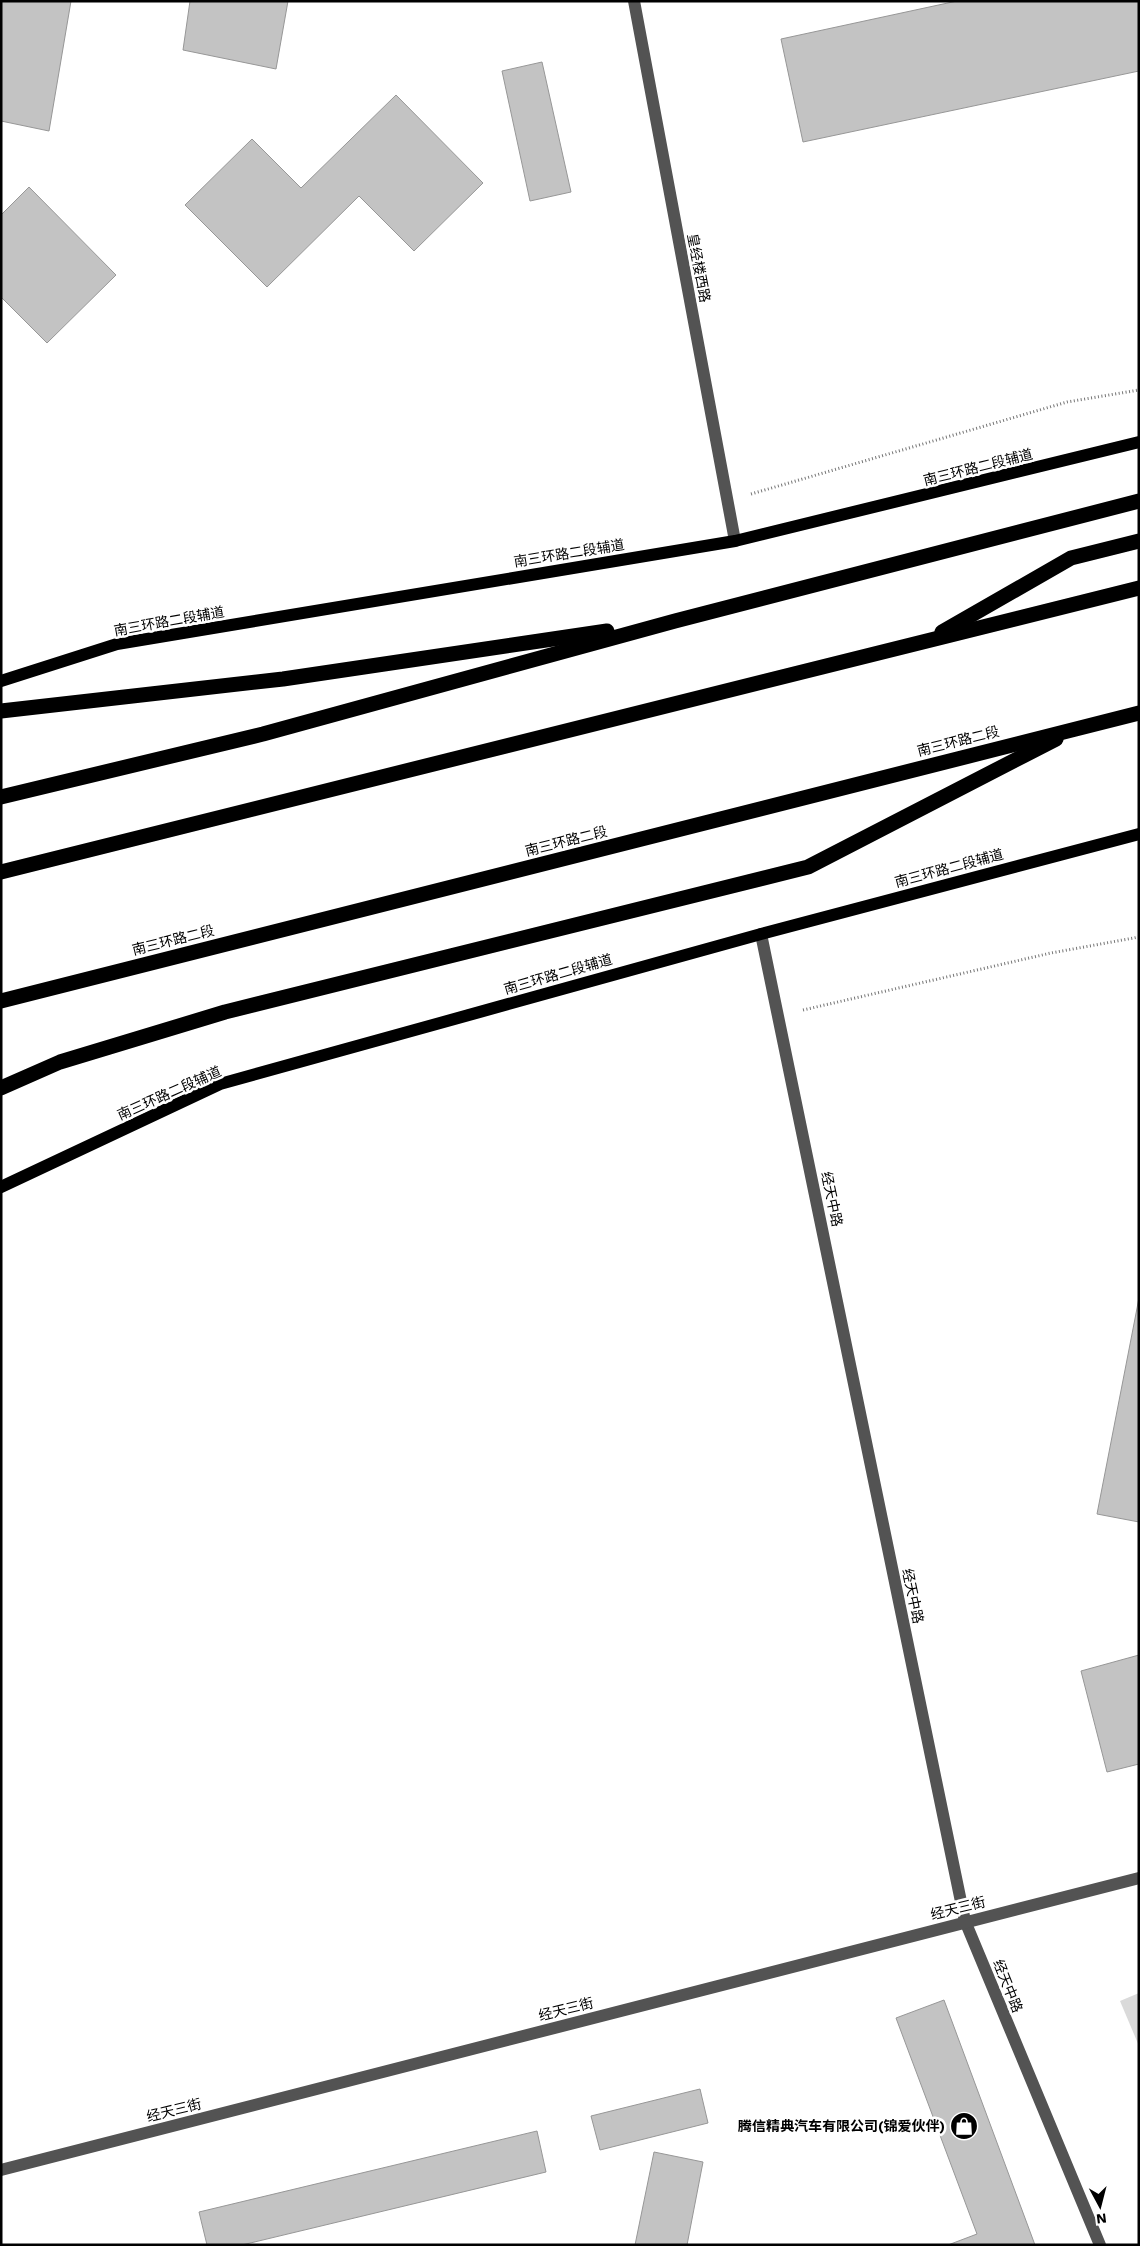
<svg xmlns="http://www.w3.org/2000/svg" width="1140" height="2246" viewBox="0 0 1140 2246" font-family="'Work Sans','Noto Sans SC',sans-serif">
<rect width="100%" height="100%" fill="#fff"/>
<path fill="#dadada" d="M1139 1993V2046L1120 2001Z"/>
<g fill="#c3c3c3" stroke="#979797">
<path d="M1 1H71L49 131 1 121Z"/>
<path d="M190 1H288L276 69 183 50Z"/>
<path d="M957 1H1139V71L803 142 781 39Z"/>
<path d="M542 62 571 192 530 201 502 71Z"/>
<path d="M396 95 483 183 414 251 359 196 267 287 185 205 252 139 301 188Z"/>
<path d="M29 187 116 275 47 343 1 297V215Z"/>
<path d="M1139 1298V1522L1097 1514Z"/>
<path d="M1139 1655V1764L1107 1772 1081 1671Z"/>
<path d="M944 2000 1035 2245H948L977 2234 896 2018Z"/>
<path d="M700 2089 708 2123 600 2150 591 2116Z"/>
<path d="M537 2131 546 2172 242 2245H207L199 2212Z"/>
<path d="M654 2152 703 2162 687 2245H635Z"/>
</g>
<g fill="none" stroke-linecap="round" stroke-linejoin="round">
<g stroke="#757575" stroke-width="3" stroke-dasharray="1 2.5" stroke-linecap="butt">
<path d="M751 494 1067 402 1139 390"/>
<path d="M803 1010 1051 953 1139 937"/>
</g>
<g stroke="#535353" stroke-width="12">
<path d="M634 1 735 541"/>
<path d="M761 934 965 1921 1100 2245"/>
<path d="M1 2170 1139 1878"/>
</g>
<g stroke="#000" stroke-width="12">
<path d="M1 681 117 644 735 541 1139 442"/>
<path d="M1 1187 220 1084 761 934 1139 834"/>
</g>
<g stroke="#000" stroke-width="15">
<path d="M942 632 1071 558 1139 541"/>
<path d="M1 711 283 679 607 631"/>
<path d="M1 797 263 734 675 621 1139 501"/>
<path d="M1 872 1139 588"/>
<path d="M1 1001 1139 713"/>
<path d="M1 1088 60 1062 225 1012 808 867 1056 739"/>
</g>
</g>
<defs>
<g id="shop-disc" transform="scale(1.4375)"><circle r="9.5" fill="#000" stroke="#fff"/><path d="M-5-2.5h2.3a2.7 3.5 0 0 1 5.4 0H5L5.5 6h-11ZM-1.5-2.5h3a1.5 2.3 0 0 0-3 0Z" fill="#fff"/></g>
</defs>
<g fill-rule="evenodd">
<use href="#shop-disc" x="964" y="2126"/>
</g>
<g text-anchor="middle" stroke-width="5" stroke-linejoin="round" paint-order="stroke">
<g font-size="14" fill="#000" stroke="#fff">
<text transform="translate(699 268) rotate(79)" y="5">皇经楼西路</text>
<text transform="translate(978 467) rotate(-14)" y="5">南三环路二段辅道</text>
<text transform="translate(569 553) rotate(-9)" y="5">南三环路二段辅道</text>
<text transform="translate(169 621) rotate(-10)" y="5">南三环路二段辅道</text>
<text transform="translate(958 741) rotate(-14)" y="5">南三环路二段</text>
<text transform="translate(566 841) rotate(-14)" y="5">南三环路二段</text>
<text transform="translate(949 868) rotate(-15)" y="5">南三环路二段辅道</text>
<text transform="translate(173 940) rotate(-14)" y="5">南三环路二段</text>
<text transform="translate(558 974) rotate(-16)" y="5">南三环路二段辅道</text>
<text transform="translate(169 1093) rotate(-24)" y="5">南三环路二段辅道</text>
<text transform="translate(832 1199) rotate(78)" y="5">经天中路</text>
<text transform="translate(913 1596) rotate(78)" y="5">经天中路</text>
<text transform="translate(958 1908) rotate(-14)" y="5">经天三街</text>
<text transform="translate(1008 1986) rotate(68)" y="5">经天中路</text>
<text transform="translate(566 2009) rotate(-14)" y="5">经天三街</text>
<text transform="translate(174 2110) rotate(-14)" y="5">经天三街</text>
</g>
<g font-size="14" font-weight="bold" fill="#000" stroke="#fff" text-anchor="end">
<text x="945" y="2131">腾信精典汽车有限公司(锦爱伙伴)</text>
</g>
</g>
<rect width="1140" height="2246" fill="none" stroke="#000000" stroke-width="5"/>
<g transform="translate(1100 2206) rotate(173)" stroke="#ffffff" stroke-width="4" paint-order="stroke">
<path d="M0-4L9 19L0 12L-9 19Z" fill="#000000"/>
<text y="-8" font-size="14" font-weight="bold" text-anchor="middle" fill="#000000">N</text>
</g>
</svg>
